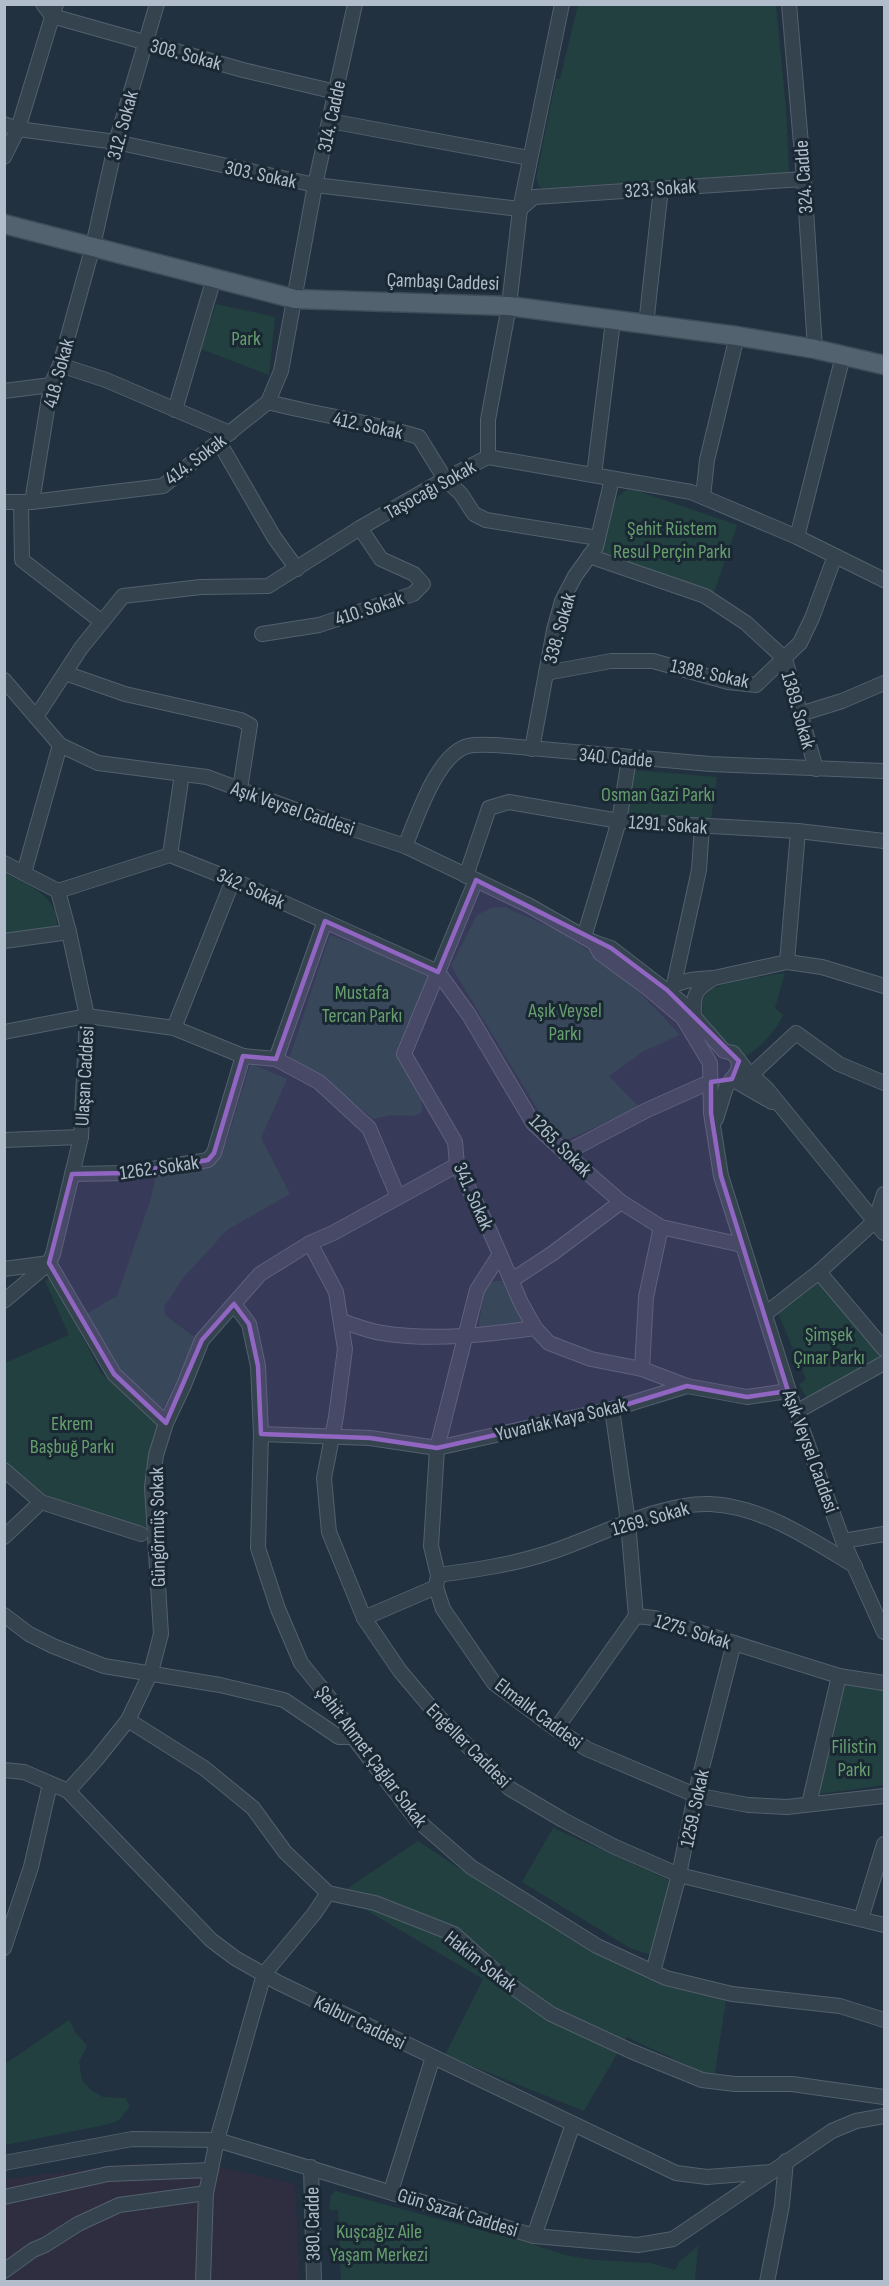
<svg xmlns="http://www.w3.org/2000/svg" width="889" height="2286" viewBox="0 0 889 2286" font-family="'Sofia Sans Condensed',sans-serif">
<rect width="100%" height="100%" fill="#21313f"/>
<path fill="#2e2e40" d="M125 2164 212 2165 295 2184 300 2281H5L4 2179Z"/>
<g fill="#234040">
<path d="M578 5H776L786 108 789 173 542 188 539 186 536 178 556 79H560Z"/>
<path d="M216 304 275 317 269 375 201 349Z"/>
<path d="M627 490 638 491 737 525 714 593 602 554 613 505 618 496Z"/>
<path d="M632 770 717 777 711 819 628 813Z"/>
<path d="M5 873C28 886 58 894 57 926L5 933Z"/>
<path d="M505 907C525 917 549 925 568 937 610 963 647 998 680 1035L644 1051 609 1076 639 1107 567 1140 547 1125 451 966 477 915 491 908Z"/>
<path d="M330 935 432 972 396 1053 421 1097 422 1112 414 1116 391 1115 373 1119C347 1096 320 1076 289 1059Z"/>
<path d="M785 973 775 1008 783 1015C778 1028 755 1055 742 1057L731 1045 727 1046C720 1038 706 1026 703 1016 701 1007 702 995 711 990 726 981 767 976 785 973Z"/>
<path d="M252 1064 287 1079 261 1138 290 1194 227 1230 184 1277 164 1307 165 1315 197 1339 161 1412 130 1384 84 1315 117 1296 151 1198 156 1174 202 1166 217 1159 227 1140 249 1068Z"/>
<path d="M51 1277 101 1373 158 1423 148 1458 146 1478 150 1525 147 1527C119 1521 58 1505 36 1489 25 1481 15 1471 5 1461V1363L69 1335 45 1281Z"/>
<path d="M497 1281H504L524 1322 478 1333 484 1288 489 1283Z"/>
<path d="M819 1282 882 1354 883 1360 808 1400 799 1385 806 1379 778 1313Z"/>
<path d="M844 1680 884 1687V1785L820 1794 816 1791Z"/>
<path d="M553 1828 671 1881 651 1955 630 1948 522 1882Z"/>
<path d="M418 1841 507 1900 581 1944 662 1983 726 2000 714 2078 627 2037 584 2111 445 2055 483 1979 339 1894Z"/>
<path d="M69 2020 75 2032 87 2046 79 2062 82 2080 91 2090 103 2097 125 2098 130 2106 119 2120 109 2124 5 2145V2064Z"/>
<path d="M335 2191 498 2235 501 2234 565 2255 594 2260 650 2263 675 2270 680 2261 698 2246 695 2281H341L338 2210H329L331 2196Z"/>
</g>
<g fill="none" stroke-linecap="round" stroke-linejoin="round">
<g stroke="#53606d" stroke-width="16">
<g id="minor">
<path d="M43 4 52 16 243 70 336 92"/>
<path d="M789 4 804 179 815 349"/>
<path d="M330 121 529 158"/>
<path d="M4 124 18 129 116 142 315 185 520 209"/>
<path d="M4 157 18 129 56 4"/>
<path d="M520 209 534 197 804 179"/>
<path d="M646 325 661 188"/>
<path d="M60 365 106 380 230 433"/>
<path d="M4 391 51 385"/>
<path d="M268 402C318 415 370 422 419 437L445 479 461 494 474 514 486 520 598 538"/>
<path d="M175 410 214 278"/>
<path d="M219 442 274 537 297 569"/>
<path d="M488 457V420L509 306 520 209 562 4"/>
<path d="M594 475 613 321"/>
<path d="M703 497 707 460 737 336"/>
<path d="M4 502H32L163 486 268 402 281 371 315 185 355 4"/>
<path d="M21 502 22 560 102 622"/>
<path d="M32 502 51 385 60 365 93 246 116 142 157 4"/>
<path d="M797 537 843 356"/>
<path d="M589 556 705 596 746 623 785 659 816 769"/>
<path d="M262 634 319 625 413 594 423 584 414 574 381 559 360 528"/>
<path d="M65 673 125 694 241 720 250 725 240 789"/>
<path d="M546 673 611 661H653L728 682 756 685 800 643 812 618 835 556"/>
<path d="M4 680 60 745 98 763 207 777 304 813 405 846 528 905 593 942 611 948 681 1002 724 1051 733 1053 747 1071 767 1089 884 1233"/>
<path d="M800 714 842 701 884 683"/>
<path d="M36 717 81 648 123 596 201 587 268 586 360 528 445 479 488 457 691 492 797 537 884 580"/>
<path d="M532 749 554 630 562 601 575 576 596 547 612 479"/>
<path d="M405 846C417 818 437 754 468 746 477 744 488 745 496 745L710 764 884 771"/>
<path d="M170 855 182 774"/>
<path d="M4 863 58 891 69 932 87 1016 81 1137 53 1254 49 1263 4 1301"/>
<path d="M24 873 60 745"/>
<path d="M466 876 489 808 509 802 619 821 798 831 884 841"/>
<path d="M476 880 404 1054 455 1142 457 1165 489 1229 521 1303 535 1328 549 1343 591 1359 642 1369 687 1386"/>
<path d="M58 891 170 855 233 880 438 972 469 1015 533 1123 582 1168 621 1202 661 1227 742 1245"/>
<path d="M584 937 619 821 629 759"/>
<path d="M4 941 69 932"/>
<path d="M594 942 600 953 645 986 683 1018 710 1063 711 1113 721 1176 793 1404 843 1541 884 1632"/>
<path d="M787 962 798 831"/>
<path d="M714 978 787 962 822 967 884 986"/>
<path d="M674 984 699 870 702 826"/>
<path d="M669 989C681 979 699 979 714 978 694 990 693 995 694 1018"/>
<path d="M174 1028 233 880"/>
<path d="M4 1032 87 1016 174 1028 243 1056 276 1059 319 1082 369 1128 398 1197"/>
<path d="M276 1059 325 921"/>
<path d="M751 1075 796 1033 839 1064 884 1083"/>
<path d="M732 1079 772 1102"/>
<path d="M716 1119 726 1087 738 1071 739 1061"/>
<path d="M4 1140 81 1137"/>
<path d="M565 1153 647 1110 703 1085"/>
<path d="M72 1174 127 1173 208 1160 214 1153 243 1056"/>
<path d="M310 1243 336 1292 345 1349 336 1417 324 1478 329 1532 364 1618 400 1671 438 1716 509 1788 563 1820 613 1846 679 1875 884 1925"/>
<path d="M500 1254 477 1290 437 1448 431 1546 438 1575 436 1587 443 1609 494 1683 556 1729 587 1749 695 1795 748 1805 787 1807 884 1796"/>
<path d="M4 1269 49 1263 114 1374 166 1423"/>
<path d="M819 1272 884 1349"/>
<path d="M512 1280 553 1253 621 1202"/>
<path d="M234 1304 249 1324 258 1366 261 1434 258 1548 278 1609 301 1663 331 1700 353 1737 417 1820 471 1867 597 1946 666 1978 732 1994 840 2006 884 2020"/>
<path d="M765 1314 819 1272 875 1221 884 1194"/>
<path d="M341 1321C354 1325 368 1331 382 1333 433 1341 484 1335 535 1328"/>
<path d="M642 1369 646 1297 661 1227"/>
<path d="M612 1409 628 1522 636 1616"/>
<path d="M796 1412 884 1363"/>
<path d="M261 1434 370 1438 437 1448 612 1409 687 1386 747 1397 788 1391"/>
<path d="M4 1470 41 1502"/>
<path d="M4 1537 41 1502 141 1534"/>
<path d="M843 1541 884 1534"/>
<path d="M438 1575C474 1570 510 1565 545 1554 594 1539 658 1502 710 1504 762 1506 812 1540 855 1566"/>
<path d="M4 1615 29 1634 53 1646 104 1666 220 1685 284 1700 339 1737H353"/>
<path d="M364 1618 436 1587"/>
<path d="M128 1720 204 1768 253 1808 285 1852 328 1893 375 1903 454 1934 514 1988 551 2014 633 2052 702 2080 735 2084H792L884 2097"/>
<path d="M556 1729 636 1616 654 1618 839 1676 884 1683"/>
<path d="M4 1770 24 1772 68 1791 211 1940 235 1958 279 1983 676 2173 707 2177 771 2172"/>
<path d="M68 1791 96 1760 128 1720 151 1672 161 1634 152 1487 156 1455 166 1423 184 1385 202 1340 260 1274 310 1243 333 1233 457 1165"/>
<path d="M809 1804 839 1676"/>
<path d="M861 1919 884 1844"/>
<path d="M4 1948 31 1867 50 1784"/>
<path d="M653 1972 679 1875 695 1795 734 1643"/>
<path d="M4 2163 132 2139 217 2140 534 2236 638 2245 673 2239 832 2131 856 2121 884 2116"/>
<path d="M311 2167 314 2282"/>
<path d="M391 2191 433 2057"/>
<path d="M4 2197 108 2174 211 2170"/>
<path d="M534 2236 573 2124"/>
<path d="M4 2271 33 2250 45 2245 78 2224 119 2205 206 2193"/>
<path d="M203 2282 206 2193 217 2140 264 1974 314 1914 328 1893"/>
<path d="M767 2282 782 2205 786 2161"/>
</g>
</g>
<g stroke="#3e4c58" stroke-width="21">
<path id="major" d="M4 224 295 299 509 306 737 336 815 349 884 365"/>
</g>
<use href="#minor" stroke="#35434f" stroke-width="14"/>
<use href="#major" stroke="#53626f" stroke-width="18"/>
</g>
<path fill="#9166c3" fill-opacity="0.2" stroke="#9166c3" stroke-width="4.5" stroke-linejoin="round" d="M476 880 611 948 667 990 739 1061 732 1079 711 1082V1113L721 1176 788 1391 747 1397 687 1386 612 1409 437 1448 370 1438 261 1434 258 1366 249 1324 234 1304 202 1340 166 1423 114 1374 49 1263 72 1174 127 1173 208 1160 214 1153 243 1056 276 1059 325 921 438 972Z"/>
<g text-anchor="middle" stroke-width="6" stroke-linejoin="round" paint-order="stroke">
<g font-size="20" fill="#b1bdca" stroke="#1a2834">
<text transform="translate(186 54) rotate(15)" y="7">308. Sokak</text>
<text transform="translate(331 116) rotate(-78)" y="7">314. Cadde</text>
<text transform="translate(122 125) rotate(-75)" y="7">312. Sokak</text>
<text transform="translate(261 174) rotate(12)" y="7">303. Sokak</text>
<text transform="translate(803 177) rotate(-94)" y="7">324. Cadde</text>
<text transform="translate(660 188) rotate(-4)" y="7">323. Sokak</text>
<text transform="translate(443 281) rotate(2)" y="7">Çambaşı Caddesi</text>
<text transform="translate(58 373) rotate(-75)" y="7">418. Sokak</text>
<text transform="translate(368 425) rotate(12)" y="7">412. Sokak</text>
<text transform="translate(195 459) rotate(-37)" y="7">414. Sokak</text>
<text transform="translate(430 489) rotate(-29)" y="7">Taşocağı Sokak</text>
<text transform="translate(369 608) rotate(-18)" y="7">410. Sokak</text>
<text transform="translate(559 628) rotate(-74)" y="7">338. Sokak</text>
<text transform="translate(710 673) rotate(12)" y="7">1388. Sokak</text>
<text transform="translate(799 710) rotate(74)" y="7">1389. Sokak</text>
<text transform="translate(616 757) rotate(5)" y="7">340. Cadde</text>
<text transform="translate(293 808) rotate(19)" y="7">Aşık Veysel Caddesi</text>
<text transform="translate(668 824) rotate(4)" y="7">1291. Sokak</text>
<text transform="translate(251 888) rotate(24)" y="7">342. Sokak</text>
<text transform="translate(84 1076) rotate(-87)" y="7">Ulaşan Caddesi</text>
<text transform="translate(561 1145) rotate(45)" y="7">1265. Sokak</text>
<text transform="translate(159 1167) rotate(-8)" y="7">1262. Sokak</text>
<text transform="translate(474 1196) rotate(66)" y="7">341. Sokak</text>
<text transform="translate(561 1419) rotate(-13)" y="7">Yuvarlak Kaya Sokak</text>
<text transform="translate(811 1451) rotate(70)" y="7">Aşık Veysel Caddesi</text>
<text transform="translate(650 1518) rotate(-16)" y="7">1269. Sokak</text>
<text transform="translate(157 1527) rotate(-91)" y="7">Güngörmüş Sokak</text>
<text transform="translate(693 1631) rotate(17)" y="7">1275. Sokak</text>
<text transform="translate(539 1713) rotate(37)" y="7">Elmalık Caddesi</text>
<text transform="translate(469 1745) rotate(45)" y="7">Engeller Caddesi</text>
<text transform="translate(372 1756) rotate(53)" y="7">Şehit Ahmet Çağlar Sokak</text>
<text transform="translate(694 1808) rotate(-78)" y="7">1259. Sokak</text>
<text transform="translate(481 1961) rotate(38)" y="7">Hakim Sokak</text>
<text transform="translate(360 2022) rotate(26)" y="7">Kalbur Caddesi</text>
<text transform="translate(458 2212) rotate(17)" y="7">Gün Sazak Caddesi</text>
<text transform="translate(312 2224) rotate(-91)" y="7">380. Cadde</text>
</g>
<g font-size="20" fill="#669e6d" stroke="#1a2834">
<text x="246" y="345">Park</text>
<text x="672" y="535">Şehit Rüstem<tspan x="672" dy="23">Resul Perçin Parkı</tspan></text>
<text x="658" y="801">Osman Gazi Parkı</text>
<text x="362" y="999">Mustafa<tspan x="362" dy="23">Tercan Parkı</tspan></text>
<text x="565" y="1017">Aşık Veysel<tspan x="565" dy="23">Parkı</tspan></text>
<text x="829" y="1341">Şimşek<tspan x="829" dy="23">Çınar Parkı</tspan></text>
<text x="72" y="1430">Ekrem<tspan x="72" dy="23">Başbuğ Parkı</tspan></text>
<text x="854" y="1753">Filistin<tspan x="854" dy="23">Parkı</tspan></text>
<text x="379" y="2238">Kuşcağız Aile<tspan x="379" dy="23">Yaşam Merkezi</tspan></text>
</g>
</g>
<rect width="889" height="2286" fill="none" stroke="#b1bdca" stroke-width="12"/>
</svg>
